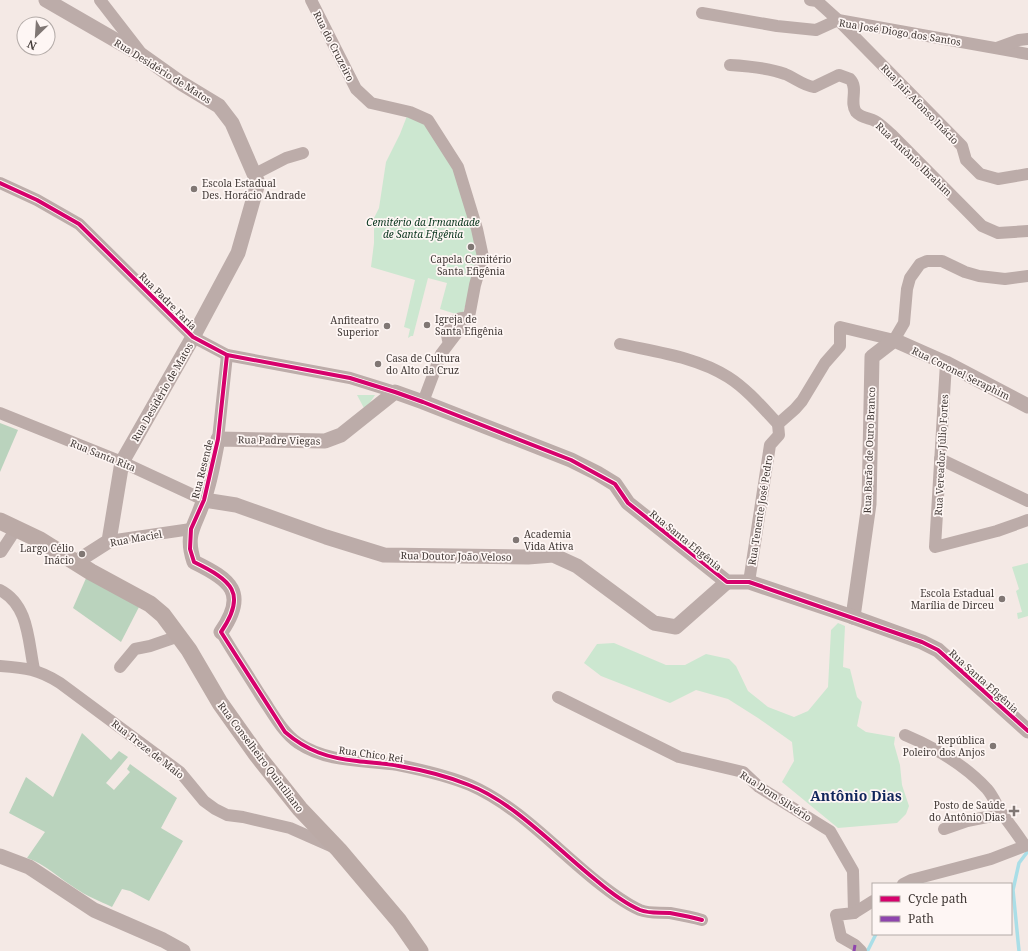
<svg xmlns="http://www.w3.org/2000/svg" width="1028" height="951" viewBox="0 0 1028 951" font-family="'Noto Serif',serif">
<rect width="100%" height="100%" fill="#f4e9e5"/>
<g fill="#cce7d0">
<path d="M407 116 428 120 446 146 483 250 462 316 440 309 447 283 428 278 413 336H411L408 338 410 329 404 327 415 280 371 267 374 243V218L379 208 386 162 400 134Z"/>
<path d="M357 395H375L365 410Z"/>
<path d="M1028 563V616L1018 619 1017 613 1022 612 1016 591 1019 589 1012 567Z"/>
<path d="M838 623 845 626 843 667 850 669 857 697 862 702 857 726 866 732 895 737 894 744 900 765 902 785 909 806 906 814 897 823 838 828 782 782 794 761 792 742 758 718 728 699 696 690 670 703 601 676 584 663 597 644 614 643 666 665H685L706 654 729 659 736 666 748 691 768 707 794 717 808 711 828 687 831 630Z"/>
</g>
<g fill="#bad3bd">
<path d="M0 423 18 430 0 472Z"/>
<path d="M87 576 139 607 121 642 73 608Z"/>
<path d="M82 733 111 760 119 751 128 757 106 783 114 790 130 772 127 769 130 764 177 798 161 828 183 841 149 901 130 891 122 889 112 907C100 901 86 896 75 888 59 878 45 864 27 858L45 832 9 813 26 777 53 797Z"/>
</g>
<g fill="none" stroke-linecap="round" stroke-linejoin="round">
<g stroke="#aadee7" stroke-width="3.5">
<path d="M863 951 868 950 876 934"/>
<path d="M1019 951 1013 890 1019 863 1028 851"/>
</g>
<g stroke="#bcaca9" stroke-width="12">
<path d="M100 0 141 53"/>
<path d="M311 0 356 89 371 103 410 112 428 120 458 167 477 229 483 257 475 285 469 317 441 354 423 402"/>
<path d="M810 0 817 1 838 20 962 146 966 160 980 174 998 179 1028 174"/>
<path d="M702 13 777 26 816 30 838 20 1028 54"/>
<path d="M997 48 1019 40 1028 39"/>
<path d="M730 65C748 66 768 68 785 74 795 78 804 86 814 87L839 75 850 79C859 88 849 102 856 112 861 118 869 118 875 121 881 124 887 131 892 135L982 226 998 233 1028 231"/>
<path d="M255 174 286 158 303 153"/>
<path d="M0 183 37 200 79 224 193 337 227 355 350 378 395 392"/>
<path d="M449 342C445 335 448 325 456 320 459 318 465 318 469 317"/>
<path d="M620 344C656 352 697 357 728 377 747 389 763 408 778 424"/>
<path d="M946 363 935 547 997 531 1028 520"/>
<path d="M0 413 122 462 204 500"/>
<path d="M218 439 227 355"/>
<path d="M940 459 1028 501"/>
<path d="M109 541 191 529"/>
<path d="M0 552H1L16 529"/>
<path d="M749 582 770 445 779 435 778 424 795 409 802 401 825 363 840 346V327L894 340 904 323 907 289 910 278 920 264 927 261H942L965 272 979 276 1005 279 1028 276"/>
<path d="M0 590C29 605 28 641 34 669"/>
<path d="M221 632C234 654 248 675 261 696 272 712 282 732 298 743 328 763 364 760 398 765 418 769 451 777 470 785 518 806 555 848 595 880 609 891 624 903 640 910 650 914 659 912 670 913 681 915 692 917 702 920"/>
<path d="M0 666C26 668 38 669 60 683L180 772 204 801 215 809 227 815 243 817 290 828 333 847"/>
<path d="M120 667 135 649 150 646 179 636"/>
<path d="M558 697 679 757 743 772 759 787 830 831 853 871 854 913 836 915 841 937 855 945 861 951"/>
<path d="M944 829 967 821 1002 814"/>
<path d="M903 884 911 880 991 859 1025 846C1018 835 1011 826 1003 815 997 807 994 797 987 789 964 764 936 748 905 735"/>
<path d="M854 913 873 901"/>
</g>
<g stroke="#bcaca9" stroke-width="15">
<path d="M46 0 143 56 181 83 219 106 232 123 258 183 238 253 193 337 122 462 109 541 76 562"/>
<path d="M204 500 236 505 326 537 384 555 528 557 553 555 577 566 654 623 676 627 727 582"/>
<path d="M853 617 869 504 872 357 894 340 946 363 1028 406"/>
<path d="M221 632C248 593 231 580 194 562 184 532 196 526 204 499 211 480 214 459 218 439L325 441 341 435 395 392 423 402 571 460 597 473 615 484 628 503 727 582H749L853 617 922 642 938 650 1028 731"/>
<path d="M0 856 29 867 94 910 163 940 183 951"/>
</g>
<path stroke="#bbaaa6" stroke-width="17" d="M0 521 40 540 91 572 150 604 163 615 189 650 220 703 257 755 300 809 339 850 399 921 420 951"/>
<path stroke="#8e44ad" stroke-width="3" stroke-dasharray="6 3" stroke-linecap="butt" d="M854 951 855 945"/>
<g stroke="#fef6f4" stroke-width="6">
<g id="cycleway">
<path d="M0 183 37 200 79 224 193 337 227 355 350 378 395 392 423 402 571 460 615 484 628 503 727 582H749L922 642 938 650 1028 731"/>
<path d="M227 355 218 439 204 500 191 529 190 549 194 562C231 580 248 593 221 632L285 732C307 751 328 758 357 761 370 763 385 763 399 766 422 770 447 776 469 785 514 802 559 851 597 881 610 892 624 903 640 910 650 914 659 912 670 913 681 915 692 917 702 920"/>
</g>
</g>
<use href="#cycleway" stroke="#d6006c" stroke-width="4"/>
</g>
<g fill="#807774" stroke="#fef6f4" stroke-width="1.5">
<circle cx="194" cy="189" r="4"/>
<circle cx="471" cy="247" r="4"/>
<circle cx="427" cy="325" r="4"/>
<circle cx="387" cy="326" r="4"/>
<circle cx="378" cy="364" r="4"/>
<circle cx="516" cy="540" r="4"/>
<circle cx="82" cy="554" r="4"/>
<circle cx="1002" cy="599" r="4"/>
<circle cx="993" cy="746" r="4"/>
<path d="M1012 805h4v4h4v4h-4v4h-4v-4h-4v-4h4z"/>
</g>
<g text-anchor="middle" stroke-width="3.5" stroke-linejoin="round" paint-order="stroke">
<g font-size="10" fill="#423a37" stroke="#fef6f4">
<text transform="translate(900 32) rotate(9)" y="4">Rua José Diogo dos Santos</text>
<text transform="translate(334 46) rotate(63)" y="4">Rua do Cruzeiro</text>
<text transform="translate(163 71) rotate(32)" y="4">Rua Desidério de Matos</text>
<text transform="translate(920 104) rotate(46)" y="4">Rua Jair Afonso Inácio</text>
<text transform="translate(914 159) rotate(44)" y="4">Rua Antônio Ibrahim</text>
<text transform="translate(168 301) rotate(45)" y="4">Rua Padre Faria</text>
<text transform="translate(961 373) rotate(26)" y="4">Rua Coronel Seraphim</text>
<text transform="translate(162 392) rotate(-60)" y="4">Rua Desidério de Matos</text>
<text transform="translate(279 440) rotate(1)" y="4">Rua Padre Viegas</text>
<text transform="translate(869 450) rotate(-88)" y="4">Rua Barão de Ouro Branco</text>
<text transform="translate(103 455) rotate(22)" y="4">Rua Santa Rita</text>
<text transform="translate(941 455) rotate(-87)" y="4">Rua Vereador Júlio Fortes</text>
<text transform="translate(202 469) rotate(-76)" y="4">Rua Resende</text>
<text transform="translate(760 510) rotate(-81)" y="4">Rua Tenente José Pedro</text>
<text transform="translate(136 538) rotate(-10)" y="4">Rua Maciel</text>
<text transform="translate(686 540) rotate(39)" y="4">Rua Santa Efigênia</text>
<text transform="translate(456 556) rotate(1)" y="4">Rua Doutor João Veloso</text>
<text transform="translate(984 681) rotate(42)" y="4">Rua Santa Efigênia</text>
<text transform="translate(148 749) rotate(38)" y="4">Rua Treze de Maio</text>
<text transform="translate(371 754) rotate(8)" y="4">Rua Chico Rei</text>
<text transform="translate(261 757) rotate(53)" y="4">Rua Conselheiro Quintiliano</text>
<text transform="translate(776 796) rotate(33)" y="4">Rua Dom Silvério</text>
</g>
<g font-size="10" fill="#423a37" stroke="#fef6f4" text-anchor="end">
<text x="202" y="187" text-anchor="start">Escola Estadual<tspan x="202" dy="12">Des. Horácio Andrade</tspan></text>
<text x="471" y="263" text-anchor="middle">Capela Cemitério<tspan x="471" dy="12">Santa Efigênia</tspan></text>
<text x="435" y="323" text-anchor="start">Igreja de<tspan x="435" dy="12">Santa Efigênia</tspan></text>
<text x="379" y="324">Anfiteatro<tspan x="379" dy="12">Superior</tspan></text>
<text x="386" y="362" text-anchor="start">Casa de Cultura<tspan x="386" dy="12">do Alto da Cruz</tspan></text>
<text x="524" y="538" text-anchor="start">Academia<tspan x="524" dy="12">Vida Ativa</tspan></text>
<text x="74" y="552">Largo Célio<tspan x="74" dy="12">Inácio</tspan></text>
<text x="994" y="597">Escola Estadual<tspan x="994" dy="12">Marília de Dirceu</tspan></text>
<text x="985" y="744">República<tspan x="985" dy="12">Poleiro dos Anjos</tspan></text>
<text x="1005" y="809">Posto de Saúde<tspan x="1005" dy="12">do Antônio Dias</tspan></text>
</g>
<g font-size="10" font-style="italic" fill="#07341c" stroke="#fef6f4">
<text x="423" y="226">Cemitério da Irmandade<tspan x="423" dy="12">de Santa Efigênia</tspan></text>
</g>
<g font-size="14" font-weight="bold" fill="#0f255b" stroke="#fef6f4">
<text x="856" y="801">Antônio Dias</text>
</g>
</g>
<rect x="872" y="883" width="140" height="52" fill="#fef6f4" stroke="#b3aba8"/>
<rect x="880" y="896" width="20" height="6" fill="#d6006c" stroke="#b3aba8"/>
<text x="908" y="903" font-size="12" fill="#423a37">Cycle path</text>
<rect x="880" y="916" width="20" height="6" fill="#8e44ad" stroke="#b3aba8"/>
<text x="908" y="923" font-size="12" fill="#423a37">Path</text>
<g transform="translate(36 36) rotate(205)"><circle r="19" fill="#fef6f4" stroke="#b3aba8"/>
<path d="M0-3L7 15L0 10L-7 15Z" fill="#807774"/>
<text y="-6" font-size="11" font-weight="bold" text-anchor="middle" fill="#423a37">N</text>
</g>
</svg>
